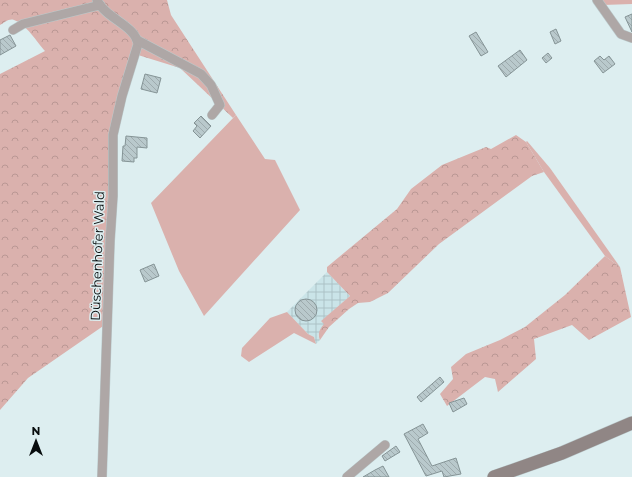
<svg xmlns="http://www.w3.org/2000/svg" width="632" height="477" viewBox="0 0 632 477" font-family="Montserrat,sans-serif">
<defs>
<pattern id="industrial-grid" width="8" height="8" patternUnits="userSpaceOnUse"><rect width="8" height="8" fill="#cae4e8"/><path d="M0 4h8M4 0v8" fill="none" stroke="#acc2c6"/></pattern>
<pattern id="forest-crowns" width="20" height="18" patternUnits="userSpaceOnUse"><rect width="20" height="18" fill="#dab1ad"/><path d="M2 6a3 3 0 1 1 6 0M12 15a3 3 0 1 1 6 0" fill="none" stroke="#ba9794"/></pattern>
<pattern id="building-back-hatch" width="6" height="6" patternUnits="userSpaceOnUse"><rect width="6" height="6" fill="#b9c9cc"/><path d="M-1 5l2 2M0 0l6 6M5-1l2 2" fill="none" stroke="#9eabae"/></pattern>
</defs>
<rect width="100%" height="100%" fill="#ddeef0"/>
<path fill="url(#industrial-grid)" d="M327 272 350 296 322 321 325 324 318 335 320 340 316 344 314 337 308 334 287 312Z"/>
<g fill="#dab1ad">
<path d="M599 0H632V4L603 5Z"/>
<path d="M236 115 265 159 275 160 300 210 204 316 179 271 151 203Z"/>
<path d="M527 141 550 168 620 267 605 256 544 172 526 142Z"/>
<path d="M287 312 308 334 314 337 316 344 294 333 249 362 241 356 242 348 270 318Z"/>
</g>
<g fill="url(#forest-crowns)">
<path d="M0 0H167L171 15 236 115 233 118 180 68 138 55 118 115 109 322 28 378 0 410V74L45 51C37 42 26 24 14 20 9 18 4 23 0 25Z"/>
<path d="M516 135 526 142 544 172 532 176 439 244 388 293 370 302 358 303 349 309 329 327 320 340C317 333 320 329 324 324L321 321 350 296 327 272V267L397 209 411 189 442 165 486 147 491 149Z"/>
<path d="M605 256 620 267 631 317 589 340 572 325 534 339 536 359 498 392 495 379 485 377 447 406 440 394 453 379 451 367 466 354 500 340 525 327 565 295Z"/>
</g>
<g fill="url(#building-back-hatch)" stroke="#859496">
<path d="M632 14V32L625 17Z"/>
<path d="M556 29 561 41 555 44 550 32Z"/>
<path d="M476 32 488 52 481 56 469 36Z"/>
<path d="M10 35 16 46 0 55V40Z"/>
<path d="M520 50 527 60 506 77 498 66Z"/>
<path d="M548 53 552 58 546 63 542 58Z"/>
<path d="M600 56 604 60 609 56 615 64 603 73 594 61Z"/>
<path d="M145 74 161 78 157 93 141 89Z"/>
<path d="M201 116 211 126 200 138 193 131 197 126 194 123Z"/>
<path d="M126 136 147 138V148L137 147V158H134V162L122 161 123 146H125Z"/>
<path d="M154 264 159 276 145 282 140 270Z"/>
<circle cx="306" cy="310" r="11"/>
<path d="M440 377 444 382 421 402 417 397Z"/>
<path d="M464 398 467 404 453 412 449 403Z"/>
<path d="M423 424 428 433 418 439 432 466 456 458 461 474 444 477 442 471 426 476 404 434Z"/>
<path d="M396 446 400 452 385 461 382 456Z"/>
<path d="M383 466 389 477H363L375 470Z"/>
</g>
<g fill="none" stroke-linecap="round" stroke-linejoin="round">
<g stroke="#bbcacc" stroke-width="10">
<g id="street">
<path d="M97 0C106 19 135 25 138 44L122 96 113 135V196L110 241 102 477"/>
<path d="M597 0 621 34 632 38"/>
<path d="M13 30 23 24 100 5"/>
<path d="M137 40 201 74 211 85 220 105 212 115"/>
<path d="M347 477 385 445"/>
</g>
</g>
<g stroke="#bbcacc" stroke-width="14">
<path id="secondary" d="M494 477 562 453 632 423"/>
</g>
<use href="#street" stroke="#aea7a6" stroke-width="9"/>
<use href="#secondary" stroke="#908685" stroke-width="13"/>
</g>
<g text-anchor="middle" stroke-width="3" stroke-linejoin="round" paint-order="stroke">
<g font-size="13" fill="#080d0e" stroke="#ddeef0">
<text transform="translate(97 256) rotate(-88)" y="5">Düschenhofer Wald</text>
</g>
</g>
<g transform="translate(36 441)" stroke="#ddeef0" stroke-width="3" paint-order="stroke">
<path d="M0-3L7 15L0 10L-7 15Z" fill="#080d0e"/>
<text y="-6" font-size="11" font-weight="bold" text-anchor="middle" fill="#080d0e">N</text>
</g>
</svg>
